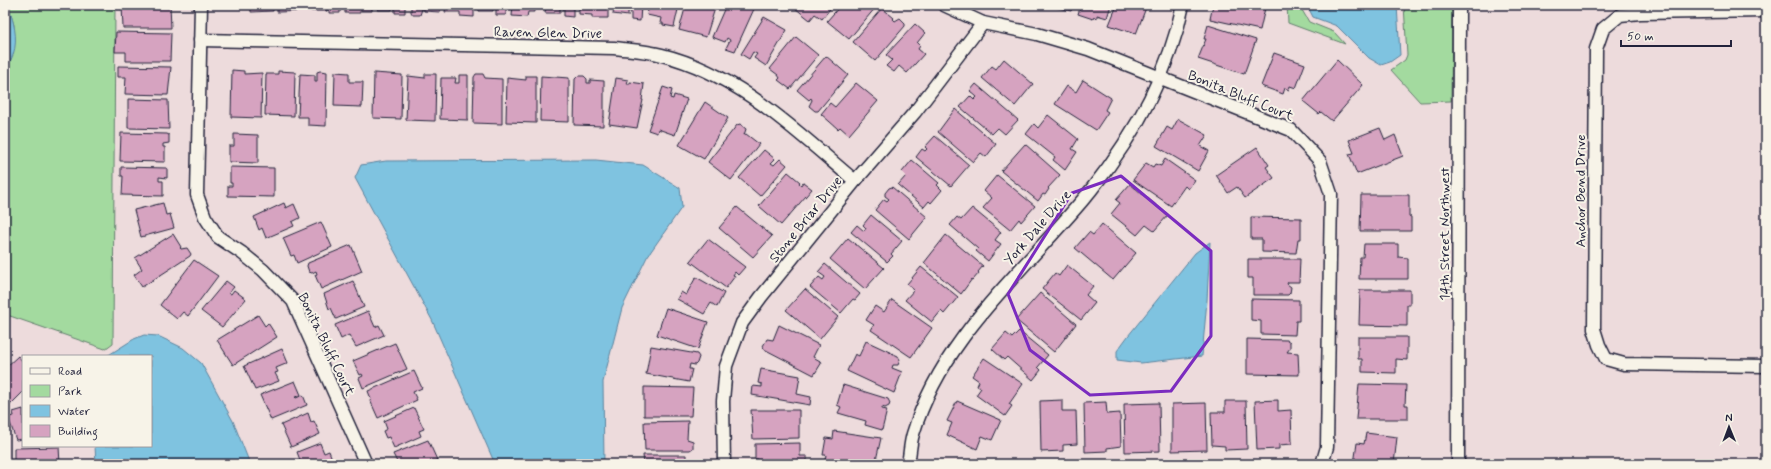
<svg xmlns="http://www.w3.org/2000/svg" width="1771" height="469" viewBox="0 0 1771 469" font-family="Mynerve,sans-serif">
<rect width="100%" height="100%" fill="#eddbdc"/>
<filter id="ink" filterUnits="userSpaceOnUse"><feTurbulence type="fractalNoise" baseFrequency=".025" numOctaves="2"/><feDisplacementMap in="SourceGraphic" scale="8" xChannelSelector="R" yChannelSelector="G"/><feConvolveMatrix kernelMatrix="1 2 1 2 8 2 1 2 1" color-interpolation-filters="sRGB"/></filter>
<g filter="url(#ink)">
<g fill="#a3da9f" stroke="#627e6d">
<path d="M8 5H115L113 343 105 349 10 316H5V72L13 54 14 25Z"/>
<path d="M1287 5H1299L1309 22 1334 32 1345 44 1288 23Z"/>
<path d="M1404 5H1452L1451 101 1420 102 1391 70 1405 60 1407 55Z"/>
</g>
<g fill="#7fc3e0" stroke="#5a839e">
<path d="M5 5H8C13 20 19 38 13 55 11 61 7 65 5 72Z"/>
<path d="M1307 5H1397L1400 55 1390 62 1381 65 1369 58 1337 26 1313 17Z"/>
<path d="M596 160 643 165 680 188 682 207 647 257 622 308 603 382 604 464H495L432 320 355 178 361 165 386 161Z"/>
<path d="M1210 242 1207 300 1202 356 1141 363 1117 360V351L1128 336 1195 253Z"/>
<path d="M144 335 158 336 183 348 201 363 233 421 250 464H96L95 446H151V356H107L134 339Z"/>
</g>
<g fill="#d6a3c0" stroke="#22223b">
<path d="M122 5H170L171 28H123Z"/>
<path d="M238 5H273V11L251 12V7H238Z"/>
<path d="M277 5H306V11L277 12Z"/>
<path d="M311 5H340V13H329V9H327V11H311Z"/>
<path d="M345 5H372V11H360V13H345Z"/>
<path d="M378 5H405V13H395V6H392V10H378Z"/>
<path d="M411 5H440V12L424 11V9H422L420 15H413L411 12Z"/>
<path d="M446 5H474V17L460 16V12H445Z"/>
<path d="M479 5H506V15H496V7H493V11H479Z"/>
<path d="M513 5H542V8H534V12H528L527 17 512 16Z"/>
<path d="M546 5H573V17L564 16V9L560 8V13H545Z"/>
<path d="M579 5H608V18H592V15L579 14Z"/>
<path d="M614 5H641L640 21 631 20V12L628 11V16L613 14Z"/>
<path d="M649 5H679L674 27 663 25V23H660L661 18 647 15Z"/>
<path d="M686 5H716L706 37 679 30Z"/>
<path d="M726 5H742L746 7V5L754 9 735 51 726 48 730 40 727 38 725 42 712 37Z"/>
<path d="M797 5H833L822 19 815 14 810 20 795 8Z"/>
<path d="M841 5H874L876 7 849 39 827 21Z"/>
<path d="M1047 5H1073L1071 11Z"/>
<path d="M1081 5H1111L1107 18 1097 15V18L1094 17 1093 19 1078 14Z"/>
<path d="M1117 5H1147L1136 34 1109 25Z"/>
<path d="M1213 5H1256L1265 8 1260 30 1210 19Z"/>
<path d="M882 8 894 18 893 19 895 21 900 18 905 23V26L875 61 853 42Z"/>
<path d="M764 17 787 30 766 66 754 58 757 54 753 52 749 59 741 54Z"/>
<path d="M915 24 925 33 917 43 920 46 918 49 924 54 907 73 899 66 894 72 886 66 892 60 886 55Z"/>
<path d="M1208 25 1256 40 1244 74 1198 59 1206 39H1204Z"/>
<path d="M116 32 171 33 170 61H126V52H115Z"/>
<path d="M796 37 818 55 790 89 778 80 780 78 778 75 770 69Z"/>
<path d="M1274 53 1305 64 1296 88 1290 86 1289 90 1285 88 1283 94 1261 86Z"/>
<path d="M826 56 848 75 818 111H815L809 106 812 100 811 98 809 100 797 90Z"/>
<path d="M1004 59 1033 84 1015 106 982 78 992 66 996 69Z"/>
<path d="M1337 60 1363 85 1332 121 1321 112 1319 114 1303 101Z"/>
<path d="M118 66 171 67 168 95 125 94 126 77H118Z"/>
<path d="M232 70 244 71V74L262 73 261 118 231 117Z"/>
<path d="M278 71 295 72 294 116 265 115 266 74H278Z"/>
<path d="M320 71 327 72 326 126 308 125V117H298L300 74 315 75V81H317V72Z"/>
<path d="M335 72 349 73V82H363L362 107 334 106Z"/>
<path d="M374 73 402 75 401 119 373 118Z"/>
<path d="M425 74H436L435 121 406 120 408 76 425 78Z"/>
<path d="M476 74H483L485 78 502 79V124L473 123 474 77Z"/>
<path d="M459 75H468V120L440 119 441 78H456L455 83H459Z"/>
<path d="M526 76H536V123L506 122 507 78 526 80Z"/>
<path d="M541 76 569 78V122L540 121Z"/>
<path d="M578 76H584L587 79V83H590V80L604 81V117H603V126L574 125 575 79Z"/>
<path d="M616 78 628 80 627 84H630V82L644 84 642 100H643L637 128 609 124Z"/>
<path d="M1083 80 1111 98 1105 110 1108 112 1096 130 1055 104 1067 86 1076 92Z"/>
<path d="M856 83 878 101 849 135 840 127 838 129 821 114 830 103 835 107Z"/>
<path d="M976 84 1018 120 1005 134 998 128 992 134 960 107 970 96 974 100 977 97 970 91Z"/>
<path d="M663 87 672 90 670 98 673 99 674 95 687 99 675 135 658 129 657 133 648 130Z"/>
<path d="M128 99 168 100 169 129 128 128Z"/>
<path d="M705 102 728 118 704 159 679 145Z"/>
<path d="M955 109 996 144 986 157 981 153 973 162 938 132Z"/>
<path d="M1048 115 1078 139 1072 149 1077 152 1065 170 1053 160 1055 157 1026 134 1034 124 1038 128Z"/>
<path d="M1178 119 1207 135 1200 146 1209 151 1198 171 1156 146 1167 127 1172 130Z"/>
<path d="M740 124 746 129 744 135 746 134 759 144 731 180 708 162 737 125Z"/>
<path d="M1380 128 1385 140 1395 135 1403 156 1357 174 1349 154 1354 153 1349 140Z"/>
<path d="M121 133 167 134 169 135V143L163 144V147H165V162L120 161Z"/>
<path d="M234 134 258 135V163L229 162V146H234Z"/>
<path d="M935 136 969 165 951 186 916 157 922 149 925 151 927 149 925 147Z"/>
<path d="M1025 144 1060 175 1048 188 1049 189 1045 195 1043 194 1038 201 1001 171Z"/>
<path d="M1257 147 1269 165 1266 167 1274 178 1245 198 1237 187 1228 193 1216 175Z"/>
<path d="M764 150 775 159 771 163 774 165 780 159 787 165 760 196 739 178Z"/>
<path d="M1165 159 1195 180 1188 189 1185 186 1171 206 1133 180 1146 163 1153 167 1155 164 1161 166Z"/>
<path d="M912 160 939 183 937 185 942 190 931 203 929 201 924 207 898 185 906 176 902 172Z"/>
<path d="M121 167 167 168V178L159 177V181H163V196L122 195 123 176H121Z"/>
<path d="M230 167 274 168V197L228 196V186H232V183H230Z"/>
<path d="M788 172 800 182 799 183 801 185 803 182 812 189 781 225 759 206Z"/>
<path d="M997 175 1035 206 1021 222 1019 219 1010 230 983 208 992 198 984 191Z"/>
<path d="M1130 184 1168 215 1154 231 1146 225 1137 235 1111 214 1120 203 1116 200Z"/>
<path d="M892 187 927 217 909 239 875 210 884 199 887 201 889 199 885 196V193L889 188Z"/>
<path d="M1361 195H1409V216L1411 217V231H1360Z"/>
<path d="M163 203 166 215 170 214 174 228 141 237 134 210Z"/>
<path d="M284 203 286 208 294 204 300 218 292 222 294 226 266 238 262 228 259 230 254 217Z"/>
<path d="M737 207 772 236 753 257 719 228Z"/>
<path d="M972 208 1001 232 995 240 1001 244 988 261 976 251 978 249 950 225 957 217 961 220Z"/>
<path d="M871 215 902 241 891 254 893 256 887 262 851 232 857 225 864 231 866 228 863 225Z"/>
<path d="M1251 217 1301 218V239H1298L1296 253 1262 252V239H1251Z"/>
<path d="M321 222 332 247 297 263 294 255 291 256 283 238Z"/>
<path d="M1102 224 1136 253 1113 280 1075 248 1089 232 1093 235Z"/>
<path d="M173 234 181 247 180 248 181 249 187 248 191 254 190 256 142 287 134 275 142 269 135 258Z"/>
<path d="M946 235 983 266 978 272 979 273 973 280 972 279 961 294 924 263Z"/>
<path d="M848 238 884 268 865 289 830 259Z"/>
<path d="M708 239 745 267 738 275 735 272 733 275 735 276 726 288 690 261Z"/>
<path d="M1364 244H1398V257L1408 258V279H1359L1360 257H1363Z"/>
<path d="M351 245 362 271 321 289 315 275 317 274 316 271 312 273 309 272 307 266 308 263Z"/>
<path d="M1248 259H1300L1299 282H1288L1287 284 1291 287 1290 293 1288 295H1253V278H1248Z"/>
<path d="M194 260 218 276 188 316 183 312 177 319 160 305Z"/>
<path d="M825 264 860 294 855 300 853 299 841 313 810 287 819 277 823 280 825 277 818 272Z"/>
<path d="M1067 265 1093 286 1086 295 1095 303 1081 320 1042 289 1055 273 1059 276Z"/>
<path d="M921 267 958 297 944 314 941 311 932 322 905 300 914 290 907 284Z"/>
<path d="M696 277 724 293 717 307 711 303 704 314 677 299 681 292 686 295Z"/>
<path d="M226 281 234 287 229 293 231 294 234 290 246 299 222 327 201 311Z"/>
<path d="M353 281 364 307 336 319 331 308 329 309 324 294Z"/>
<path d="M805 289 838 317 820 339 786 310Z"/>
<path d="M1360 290H1410V305H1407V326L1359 325Z"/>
<path d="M1040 293 1076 324 1054 352 1016 320Z"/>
<path d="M1251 299 1299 300V321H1296L1295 335 1261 334V321L1251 320Z"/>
<path d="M892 300 932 328 911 357 871 330 874 325 866 320 875 306 884 312Z"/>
<path d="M666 308 708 322 698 349 657 335Z"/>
<path d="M368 311 375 327 379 325 384 335 356 347 349 335 341 339 335 325Z"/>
<path d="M258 315 265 326 268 323 277 337 233 365 217 340Z"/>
<path d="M779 325 819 345 813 357 822 362 814 375 764 349 763 346 767 339 773 340Z"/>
<path d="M1019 331 1048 355 1038 367 1041 370 1033 380 1007 357 1004 360 992 349 1006 333 1012 338Z"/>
<path d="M1358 337H1407V360L1396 359V373L1362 372V359H1358Z"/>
<path d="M1247 339 1287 340 1290 342V348L1287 352 1298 353 1299 375 1247 374Z"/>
<path d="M866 341 898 356 900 360 898 365H893L892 368 902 372 894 393 847 371 855 354 859 356Z"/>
<path d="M395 343 407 369 363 388 359 378 363 376 362 374 360 375 353 361Z"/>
<path d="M651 346 697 354 699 357 697 363 695 365 690 364 689 369H692L689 382 646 374Z"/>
<path d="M282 349 288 363 276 368 278 372 275 373 279 381 255 390 244 366Z"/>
<path d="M18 356 23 362V392L7 408 5 406V368Z"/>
<path d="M984 358 1023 384 1009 404 1012 406 1005 416 976 395 981 388 977 386 979 381 972 376Z"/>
<path d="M761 369 800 376 797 394 811 397 810 405 752 395 753 386 762 387V384L758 383Z"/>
<path d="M414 371 422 388 413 392 417 400 378 418 370 400 371 399 368 391Z"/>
<path d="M295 381 301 395 295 397 296 398 303 395 307 405 271 420 260 395Z"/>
<path d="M1359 384 1406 385 1405 405H1408V419H1356Z"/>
<path d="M843 385 888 399 890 403 889 406 885 408 882 407V409L887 410 882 430 865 425 866 421 838 413 841 407 837 405Z"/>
<path d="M644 387 693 388 691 416H644Z"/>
<path d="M1062 400V411H1076L1077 444 1063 445V451L1041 452 1040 401Z"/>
<path d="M1278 400V411L1291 410 1292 444 1279 445V449L1257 450 1255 401Z"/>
<path d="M957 401 1001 420 992 440 982 436 977 449 947 435 952 423 947 421Z"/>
<path d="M1225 401H1246L1247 449 1225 450V446L1212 445 1211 412H1225Z"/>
<path d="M1106 402 1107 414 1120 413 1121 446 1107 448V451L1085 452 1084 403Z"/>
<path d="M1159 403 1160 451 1125 452 1124 404Z"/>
<path d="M1206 403 1207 450 1172 451V404Z"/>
<path d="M414 408 424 429 419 431 421 436 394 448 389 437 386 438 383 431 387 429 384 421Z"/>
<path d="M23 409V439L16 440 8 417 14 416 13 412Z"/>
<path d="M751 410H799V438L753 439Z"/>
<path d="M308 413 311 422 314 421 320 434 291 447 281 425Z"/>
<path d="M688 421 687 439 693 441V448L690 450H645L644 422Z"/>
<path d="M834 431 881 438 876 460 870 459 867 463 862 462 861 464H824L826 455H823L826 438 833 439Z"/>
<path d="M1366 433 1397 437 1394 464H1354L1357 443 1364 444Z"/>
<path d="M428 440 437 460 430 464H398L393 454Z"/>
<path d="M320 443 324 453 329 451 334 464H292L300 460 297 452Z"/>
<path d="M800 443V456H807V464H751L753 462H758V459H755V444Z"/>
<path d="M59 447 60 464H14V448Z"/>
<path d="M643 455H686V464H644Z"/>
</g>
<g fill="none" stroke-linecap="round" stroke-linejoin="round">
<g stroke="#22223b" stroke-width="15">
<g id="street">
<path d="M201 5 197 195 205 217 218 237 242 253 263 270 293 301 366 464"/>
<path d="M944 5 983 23 1037 34 1088 49 1291 130 1320 161 1331 194 1327 447 1322 464"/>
<path d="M1766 11 1640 13 1620 15 1603 29 1596 49 1594 329 1599 345 1606 359 1624 364 1766 366"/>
<path d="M200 40 614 48C630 50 647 51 662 55 739 74 797 132 855 181"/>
<path d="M724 464 723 401 726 366 742 323 761 297 855 181 915 112 983 23"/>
<path d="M908 464C910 454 910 444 913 434 943 334 1028 268 1091 190 1134 136 1169 72 1183 5"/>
<path d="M1458 464 1459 5"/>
</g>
</g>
<use href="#street" stroke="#f7f3e8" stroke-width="12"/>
</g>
</g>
<path fill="none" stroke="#7b2cbf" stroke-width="3" stroke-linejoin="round" d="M1121 176 1211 251V336L1171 391 1090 395 1030 350 1008 294 1072 193Z"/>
<g text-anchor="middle" stroke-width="4" stroke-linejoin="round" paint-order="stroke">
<g font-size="14" fill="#22223b" stroke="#f7f3e8">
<text transform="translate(548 32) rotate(1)" y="5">Raven Glen Drive</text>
<text transform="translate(1241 95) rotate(22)" y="5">Bonita Bluff Court</text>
<text transform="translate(1580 191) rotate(-90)" y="5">Anchor Bend Drive</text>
<text transform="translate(805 219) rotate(-51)" y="5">Stone Briar Drive</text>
<text transform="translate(1037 227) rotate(-49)" y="5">York Dale Drive</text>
<text transform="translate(1444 234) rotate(-90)" y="5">14th Street Northwest</text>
<text transform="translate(327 344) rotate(64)" y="5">Bonita Bluff Court</text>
</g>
</g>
<rect width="1771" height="469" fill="none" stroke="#f7f3e8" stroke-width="20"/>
<rect x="10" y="10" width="1751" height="449" fill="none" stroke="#22223b" stroke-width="1.5" filter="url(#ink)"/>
<rect x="22" y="355" width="130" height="92" fill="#f7f3e8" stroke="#a29fa3"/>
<rect x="30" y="368" width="20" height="6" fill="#f7f3e8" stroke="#a29fa3"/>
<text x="58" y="375" font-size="12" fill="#22223b">Road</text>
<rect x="30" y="385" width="20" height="12" fill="#a3da9f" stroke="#a29fa3"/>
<text x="58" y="395" font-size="12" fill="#22223b">Park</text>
<rect x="30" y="405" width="20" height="12" fill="#7fc3e0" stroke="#a29fa3"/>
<text x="58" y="415" font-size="12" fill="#22223b">Water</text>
<rect x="30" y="425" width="20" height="12" fill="#d6a3c0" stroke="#a29fa3"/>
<text x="58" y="435" font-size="12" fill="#22223b">Building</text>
<g transform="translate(1729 427) rotate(359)" stroke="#f7f3e8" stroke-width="3" paint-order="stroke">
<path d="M0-3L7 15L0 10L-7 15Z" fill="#22223b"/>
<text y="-6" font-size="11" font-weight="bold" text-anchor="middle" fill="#22223b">N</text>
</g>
<path d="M1621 40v6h110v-6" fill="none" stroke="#22223b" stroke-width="2"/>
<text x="1627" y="40" font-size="12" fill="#22223b" stroke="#f7f3e8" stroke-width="3" paint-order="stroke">50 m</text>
</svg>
